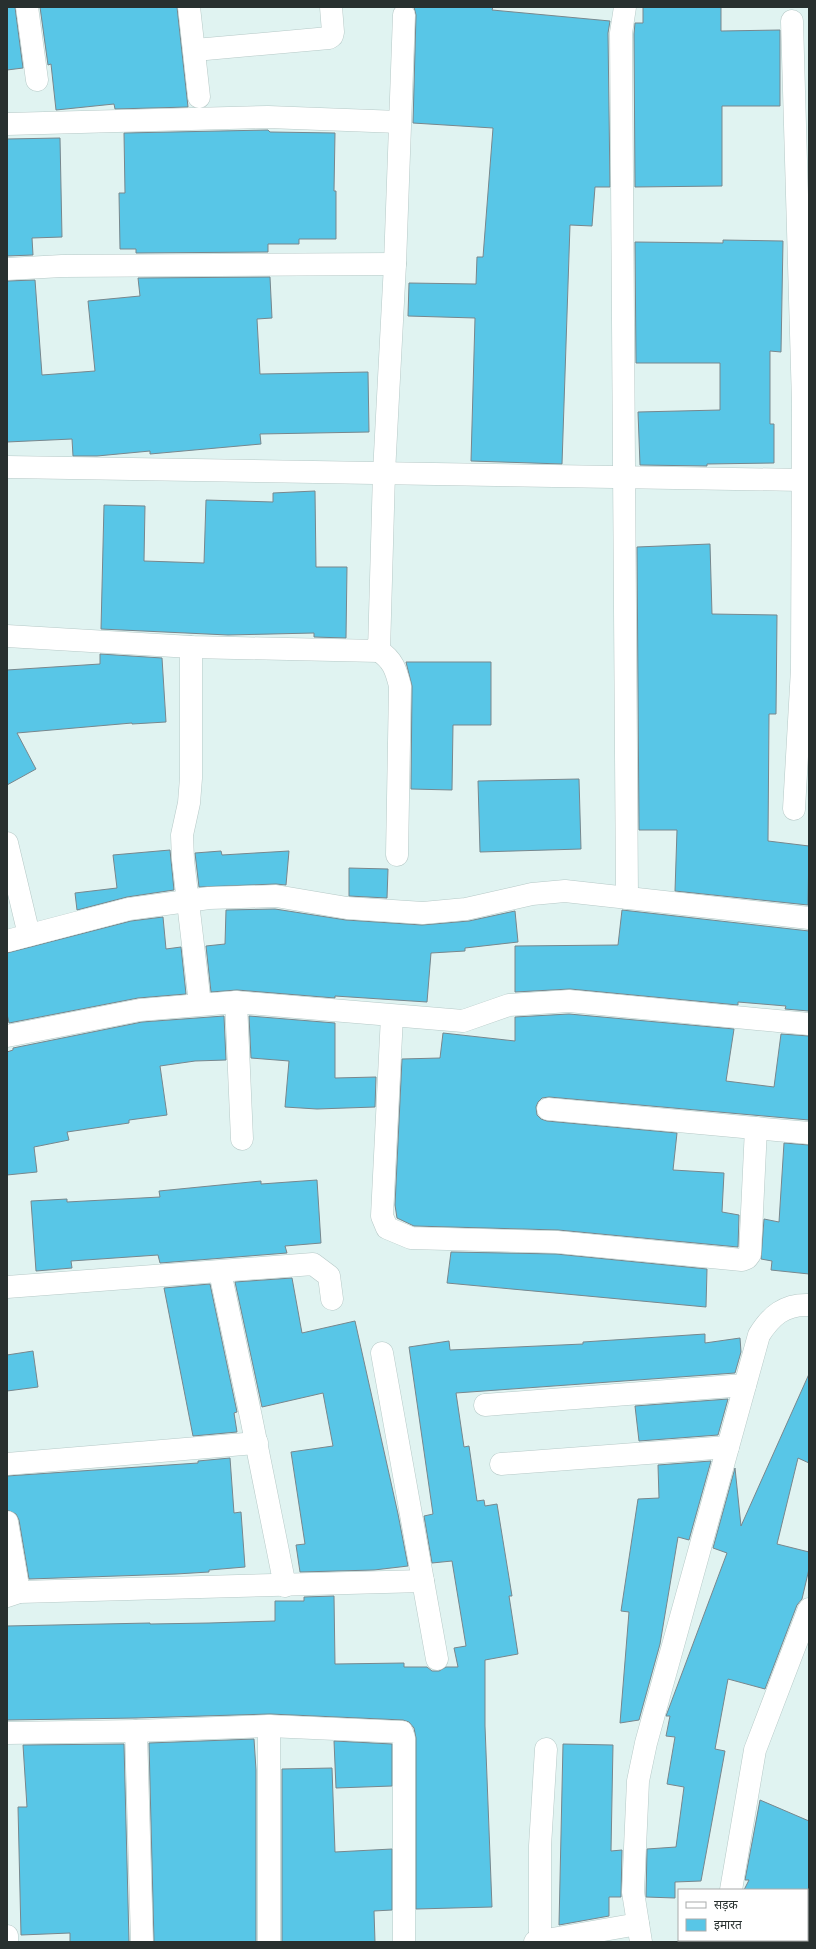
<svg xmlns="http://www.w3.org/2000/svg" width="816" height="1949" viewBox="0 0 816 1949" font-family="Cabin,'Noto Sans Devanagari',sans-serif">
<rect width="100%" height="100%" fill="#e0f3f1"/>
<g fill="#58c6e7" stroke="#78878d">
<path d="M7 7H15L23 68 7 70Z"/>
<path d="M40 7H177L188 107 115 109 114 104 56 110 51 64 48 65Z"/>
<path d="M414 7H493L492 10 610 21 608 33 610 187H595L592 226 570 225 562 464 471 461 475 318 408 316 409 283 476 284 477 257H483L493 128 413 123 416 15Z"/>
<path d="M643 7H721V31L780 30V106H722V186L635 187 634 34 635 23H643Z"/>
<path d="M268 130 270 132 335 133 334 191H336V239H299V244H268V252L136 253V249H120L119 193H125L124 133Z"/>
<path d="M60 138 62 237 32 238 33 255 7 256V139Z"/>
<path d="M723 240 783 241 781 352 770 351V424H774V463L707 464V466L640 465 638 412 720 410V363H636L635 242 723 243Z"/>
<path d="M270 277 272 318 257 319 260 374 368 372 369 432 260 434 261 444 150 454V451L97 456H73L72 439 7 442V281L35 280 42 375 95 371 88 301 140 296 138 278Z"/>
<path d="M315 491 316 567H347L346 638 314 637V633L228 635 101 629 104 505 145 506 144 561 204 563 206 500 273 502V493Z"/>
<path d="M710 544 712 614 777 615 776 714H769L768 841 809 846 808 905 675 891 677 830H639L637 547Z"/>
<path d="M100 654 162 658 166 722 132 724V723L17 733 36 769 7 785V670L100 664Z"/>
<path d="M406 662H491V725H453L452 790 411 789 412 686Z"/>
<path d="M579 779 581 849 480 852 478 781Z"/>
<path d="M170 850 174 890 127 897 77 910 75 893 117 888 113 855Z"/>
<path d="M221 851 222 855 289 851 286 885 276 884 199 887 195 853Z"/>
<path d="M349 868 388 869 387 898 349 896Z"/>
<path d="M275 909 346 920 422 925 469 921 515 911 518 942 465 948V951L431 953 427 1002 335 996V998L237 990 211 992 206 946 225 944 226 910Z"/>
<path d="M622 910 809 931V1011L785 1009 786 1006 738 1002V1005L570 989 515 992V946L618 945Z"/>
<path d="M163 917 166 949 181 947 186 994 138 998 9 1023 7 1014V953L131 921Z"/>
<path d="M569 1014 734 1029 726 1081 774 1087 781 1034 809 1036V1120L549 1097 542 1098 538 1102 536 1107 537 1115 541 1119 547 1121 677 1133 673 1170 724 1173 722 1212 739 1215 738 1247 558 1230 414 1226 397 1218 395 1205 402 1059 440 1058 443 1033 515 1041V1017Z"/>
<path d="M224 1016 226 1060 195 1061 160 1066 167 1115 129 1120V1123L67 1132 69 1140 34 1147 37 1172 7 1175V1052L13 1050V1048L142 1022Z"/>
<path d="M249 1016 335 1023V1078L376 1077 375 1107 317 1109 285 1107 289 1061 251 1058Z"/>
<path d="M784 1143 809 1145V1274L771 1270 772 1261 761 1259 764 1219 779 1222Z"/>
<path d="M317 1180 321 1243 285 1246 287 1253 160 1263 158 1255 71 1261 72 1268 36 1271 31 1201 67 1199V1202L160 1197 159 1191 261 1181V1184Z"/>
<path d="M451 1252 556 1254 707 1269 706 1307 447 1283Z"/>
<path d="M292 1278 302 1333 355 1321 398 1514 408 1566 374 1570 300 1572 296 1545 305 1544 291 1452 333 1446 323 1393 262 1407 235 1282Z"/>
<path d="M210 1284 237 1412 234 1413 237 1432 193 1436 164 1288Z"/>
<path d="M705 1334V1343L740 1338 741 1352 735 1373 456 1393 464 1447 469 1446 477 1501 484 1500 485 1506 497 1504 512 1596H509L518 1654 485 1660V1726L492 1907 416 1909V1738L414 1728 409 1722 403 1720 270 1714 136 1718 7 1720V1626L150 1623V1624L209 1623 275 1621V1601H304V1597L334 1596 335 1664 404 1663V1667H427L432 1671H439L446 1667H458L454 1648 466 1646 452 1561 432 1563 424 1516 433 1514 409 1347 449 1341 450 1350 583 1344V1342Z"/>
<path d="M33 1351 38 1387 7 1391V1355Z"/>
<path d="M809 1374V1463L798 1458 777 1544 809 1552V1569L802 1599 797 1605 765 1689 728 1679 715 1749 725 1751 701 1881 675 1882V1898L646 1897 647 1849 676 1847 684 1787 667 1784 675 1737 666 1736 670 1716H666L727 1553 713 1548 735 1468 741 1526Z"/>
<path d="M728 1399 718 1435 639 1441 635 1406Z"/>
<path d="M230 1458 234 1513 241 1512 245 1567 209 1570V1572L176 1574 29 1579 19 1520 16 1514 7 1510V1476L198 1463V1461Z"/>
<path d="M711 1461 689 1540 678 1537 660 1644 639 1720 620 1723 629 1612 621 1611 638 1499 659 1498 658 1465Z"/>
<path d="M254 1739 256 1770V1942H154L149 1743Z"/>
<path d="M334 1741 392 1744V1786L336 1788Z"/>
<path d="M124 1744 129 1942H70V1933L21 1935 18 1807H27L23 1745Z"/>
<path d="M563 1744 613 1745 611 1851 622 1850 621 1897H609V1916L559 1925Z"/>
<path d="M332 1768 335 1852 392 1849V1910L374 1911 375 1942H282V1769Z"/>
<path d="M760 1800 809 1821V1890H744L749 1880H745Z"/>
</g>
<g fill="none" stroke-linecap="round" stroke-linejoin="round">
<g stroke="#b6c9c7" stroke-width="23">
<g id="street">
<path d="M27 7 37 80"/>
<path d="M189 7 199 97"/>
<path d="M625 7 621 33 627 898"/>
<path d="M792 21 803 403 802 669 794 809"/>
<path d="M195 50 329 38 332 36 333 32 331 7"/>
<path d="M7 124 268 117 399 122"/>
<path d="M7 269 62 266 395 264"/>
<path d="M7 467 802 480"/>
<path d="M7 636 191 647 379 651 384 473 395 264 404 15"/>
<path d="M191 647V778L189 803 182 835 183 860 200 1004"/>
<path d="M379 651C393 660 396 670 400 686L397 855"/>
<path d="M7 843 29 935"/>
<path d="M7 941 129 909 209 898 276 896 347 908 423 913 466 909 532 894 565 891 809 918"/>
<path d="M236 1002 242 1139"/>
<path d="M392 1016 382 1216 387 1228 411 1238 557 1242 742 1260 747 1258 750 1254 756 1128"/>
<path d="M7 1036 140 1010 236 1002 463 1021 509 1005 569 1001 809 1024"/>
<path d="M548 1109 809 1133"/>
<path d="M220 1272 251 1417 285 1586"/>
<path d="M7 1287 313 1264 329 1276 332 1299"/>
<path d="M382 1353 437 1659"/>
<path d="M485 1405 745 1385"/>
<path d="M7 1464 257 1443"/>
<path d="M501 1464 728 1447"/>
<path d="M7 1522 19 1592"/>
<path d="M7 1596 19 1592 423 1581"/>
<path d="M136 1731 142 1942"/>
<path d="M7 1733 136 1731 269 1726 402 1732 404 1738V1942"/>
<path d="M731 1890 755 1750 809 1609"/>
<path d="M7 1936V1942"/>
<path d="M540 1941V1846L546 1749"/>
<path d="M269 1942V1726"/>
<path d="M535 1942 638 1924"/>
<path d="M641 1942 633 1892 638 1781 646 1743 759 1335C771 1316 784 1304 809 1305"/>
<path d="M722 1942 723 1940"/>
</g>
</g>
<use href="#street" stroke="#fff" stroke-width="22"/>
</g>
<rect width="816" height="1949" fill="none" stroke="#28302f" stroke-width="16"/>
<rect x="678" y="1889" width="130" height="52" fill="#ffffff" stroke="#a9acac"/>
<rect x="686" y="1902" width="20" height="6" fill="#ffffff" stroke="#a9acac"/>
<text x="714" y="1909" font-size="12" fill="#28302f">सड़क</text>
<rect x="686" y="1919" width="20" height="12" fill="#58c6e7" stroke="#a9acac"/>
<text x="714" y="1929" font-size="12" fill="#28302f">इमारत</text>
</svg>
